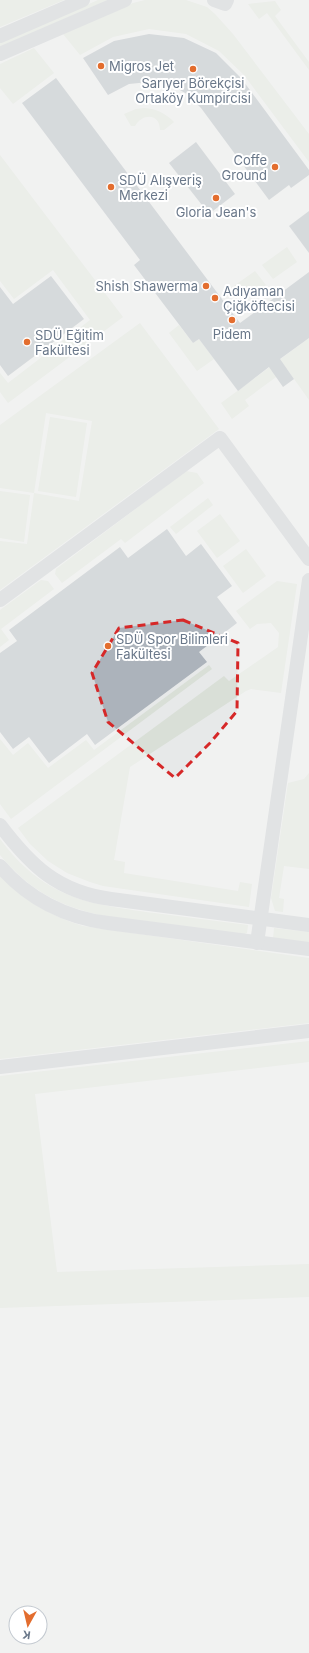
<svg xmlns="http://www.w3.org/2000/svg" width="309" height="1653" viewBox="0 0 309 1653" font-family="Inter,sans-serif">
<rect width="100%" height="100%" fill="#f9faf8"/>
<path fill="#e7e9e9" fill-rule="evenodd" d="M0 0H309V1653H0ZM16 1613H40V1637H16Z"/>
<g fill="#d9dfd7" fill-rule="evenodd">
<path d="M0 0H64L0 27Z"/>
<path d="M98 0H108L0 47V43Z"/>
<path d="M145 0H186L207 7 215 14 233 34 309 134V162L244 75 219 51 186 34 149 29 113 37 80 55 63 34 133 3Z"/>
<path d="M275 1 281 10 275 16 309 62V70L267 13 259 19 248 4Z"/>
<path d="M34 48 54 73 13 104 0 88V64Z"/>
<path d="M144 108C157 109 165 113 174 122L164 130H160C160 113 142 113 135 126H131L124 114 136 109Z"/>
<path d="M0 155 123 317 8 403 0 392V373L8 383 90 320 53 270 14 299 0 281Z"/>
<path d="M287 247 297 262 273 279 262 265Z"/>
<path d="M255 271 266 285 242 302 231 288Z"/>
<path d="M140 323 219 429 0 590V541L27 544 34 493 0 488V425ZM46 413 92 421 79 501 34 493Z"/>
<path d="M179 325 193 343 199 339 214 359 197 371 169 333Z"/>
<path d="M309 338V400L287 369 245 400 249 406 232 419 221 403Z"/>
<path d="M50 417 87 423 76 497 38 491Z"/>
<path d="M186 471 197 473 204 483 125 543 121 539 62 583 55 574 56 569Z"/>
<path d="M0 491 30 495 24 542 0 538Z"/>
<path d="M208 498 213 505 176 534 170 527Z"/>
<path d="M220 514 240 541 217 558 197 531Z"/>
<path d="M246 549 266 576 243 593 223 566Z"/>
<path d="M41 580 48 581 54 589 1 629 9 640 0 647V610Z"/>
<path d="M277 581 297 584 281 693 251 689 246 691 130 767 114 860 125 862 124 873 238 891 240 882 252 884 249 907 103 886 90 882 67 873 48 861 30 844 18 828 224 676 229 681 278 647 279 633 271 623 257 624 250 629 236 611Z"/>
<path d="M209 665 212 669 11 819 0 804V739L13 755 28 743 48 768 86 740 94 750Z"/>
<path d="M309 773V869L284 866 279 898 284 899 283 912 275 911 271 898 288 783 304 779Z"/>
<path d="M0 839C43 897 86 904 154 913 185 917 216 921 248 925L247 933 242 935C213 931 183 927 154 924 90 915 44 908 0 855Z"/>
<path d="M0 875C23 900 50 916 83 926L309 958V1023L0 1059Z"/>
<path d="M274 928 309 932V944L273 939Z"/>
<path d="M309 1041V1062L35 1094 57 1272 309 1264V1297L0 1308V1076Z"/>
</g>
<g fill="#acb3bb">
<path d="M149 34 184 38 216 53 241 78 309 170V175L291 188 289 185 269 200 201 108 187 94 169 84 149 82 129 84 108 95 83 58 114 41Z"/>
<path d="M56 78 240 323 309 272V338L280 359 294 379 283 387 269 367 238 391 199 339 193 343 134 265 140 260 22 103Z"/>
<path d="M196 142 235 194 209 214 169 163Z"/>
<path d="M309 211V253L289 226Z"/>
<path d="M51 276 84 319 8 376 0 365V287L13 304Z"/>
<path d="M167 529 186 556 201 544 232 586 217 597 237 623 199 652 207 662 95 745 87 734 49 763 29 737 13 749 0 732V653L17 641 9 630 120 547 128 558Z"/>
</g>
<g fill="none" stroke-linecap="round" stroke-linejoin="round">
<g stroke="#c3c7cc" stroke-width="14">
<path d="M214 0 225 4 227 0"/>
<path d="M0 36 83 0"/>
<path d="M0 54 125 0"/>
<path d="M0 600 220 438 309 559"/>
<path d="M0 825C31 866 58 892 111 899L309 925"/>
<path d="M0 866C27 898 66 918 108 923L309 949"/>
<path d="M257 943 309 580"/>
<path d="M0 1067 309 1031"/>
</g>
</g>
<path d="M0 0H309V1653H0ZM183 620 238 643 237 711 210 743 175 778 108 722 92 673 119 628Z" fill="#f9faf8" fill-opacity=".55" fill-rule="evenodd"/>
<path fill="none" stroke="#d62828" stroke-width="3" stroke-dasharray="8 5" stroke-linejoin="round" d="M183 620 238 643 237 711 210 743 175 778 108 722 92 673 119 628Z"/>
<g fill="#e36d2e" stroke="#fff" stroke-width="1.5">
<circle cx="101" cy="66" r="4"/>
<circle cx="193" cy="69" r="4"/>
<circle cx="275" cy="167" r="4"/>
<circle cx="111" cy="187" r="4"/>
<circle cx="216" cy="198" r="4"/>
<circle cx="206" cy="286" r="4"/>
<circle cx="215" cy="298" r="4"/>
<circle cx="232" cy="320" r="4"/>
<circle cx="27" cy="342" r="4"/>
<circle cx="108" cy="646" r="4"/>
</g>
<g text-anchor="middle" stroke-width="4" stroke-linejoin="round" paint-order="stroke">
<g font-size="13" fill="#697789" stroke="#fff" text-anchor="start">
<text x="109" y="71">Migros Jet</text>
<text x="193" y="88" text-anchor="middle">Sarıyer Börekçisi<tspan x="193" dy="15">Ortaköy Kumpircisi</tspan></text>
<text x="267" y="165" text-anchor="end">Coffe<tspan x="267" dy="15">Ground</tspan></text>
<text x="119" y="185">SDÜ Alışveriş<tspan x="119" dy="15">Merkezi</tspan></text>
<text x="216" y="217" text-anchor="middle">Gloria Jean's</text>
<text x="198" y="291" text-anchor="end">Shish Shawerma</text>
<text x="223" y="296">Adıyaman<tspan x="223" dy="15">Çiğköftecisi</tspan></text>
<text x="232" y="339" text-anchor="middle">Pidem</text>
<text x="35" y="340">SDÜ Eğitim<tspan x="35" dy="15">Fakültesi</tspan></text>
<text x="116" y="644">SDÜ Spor Bilimleri<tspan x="116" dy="15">Fakültesi</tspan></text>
</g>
</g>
<g transform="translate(28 1625) rotate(188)"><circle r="19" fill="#ffffff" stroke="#c3c9d0"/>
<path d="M0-3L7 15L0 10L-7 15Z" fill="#e36d2e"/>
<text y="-6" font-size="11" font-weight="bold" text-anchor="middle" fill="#697789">K</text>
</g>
</svg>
